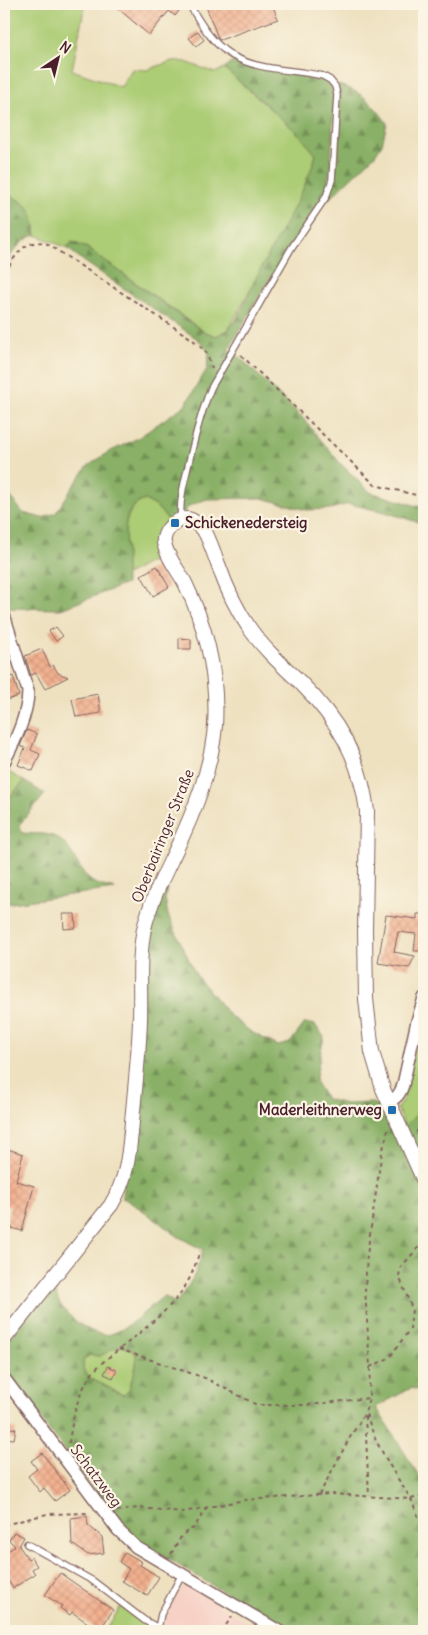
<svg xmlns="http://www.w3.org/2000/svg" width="428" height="1635" viewBox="0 0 428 1635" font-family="Delius,sans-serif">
<defs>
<pattern id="forest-firs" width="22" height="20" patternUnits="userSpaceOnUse" patternTransform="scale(1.25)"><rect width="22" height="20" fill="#89b066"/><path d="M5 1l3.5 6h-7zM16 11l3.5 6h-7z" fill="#728f54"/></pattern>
<pattern id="building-cross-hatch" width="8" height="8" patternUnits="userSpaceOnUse" patternTransform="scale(1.25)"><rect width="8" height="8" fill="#f2b190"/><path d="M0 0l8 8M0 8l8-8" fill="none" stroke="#d1987c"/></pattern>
</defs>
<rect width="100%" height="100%" fill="#fcf5e5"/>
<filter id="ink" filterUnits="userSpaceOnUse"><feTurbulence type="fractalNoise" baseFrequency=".02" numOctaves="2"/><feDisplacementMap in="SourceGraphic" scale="10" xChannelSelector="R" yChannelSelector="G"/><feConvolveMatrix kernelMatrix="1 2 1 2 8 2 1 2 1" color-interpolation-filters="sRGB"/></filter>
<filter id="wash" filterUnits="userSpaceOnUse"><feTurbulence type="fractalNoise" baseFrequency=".0096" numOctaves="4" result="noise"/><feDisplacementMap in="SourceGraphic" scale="20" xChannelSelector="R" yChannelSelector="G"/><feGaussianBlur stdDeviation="1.12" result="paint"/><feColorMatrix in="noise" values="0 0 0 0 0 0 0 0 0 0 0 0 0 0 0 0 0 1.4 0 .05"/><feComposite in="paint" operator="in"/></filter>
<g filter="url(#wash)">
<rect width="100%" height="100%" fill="#eee1c0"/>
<path fill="#f7d1c6" d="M185 1586 188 1587 263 1631H162L167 1613 182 1588Z"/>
<g fill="#accc74" stroke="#7b7650">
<path d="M4 4H85L72 70 121 87 132 69 147 70 172 61 186 62 215 73 224 68 300 135 316 154 308 180 287 223 228 330 216 336 203 331 87 248 72 242 67 248 36 235C32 205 29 206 4 192Z"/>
<path d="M145 500 156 506 168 520C155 533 156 539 163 555L126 575C126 551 117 508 145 500Z"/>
<path d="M5 770 24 781 4 804V772Z"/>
<path d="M424 1006V1088L421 1092 417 1114 405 1126 397 1109 404 1097Z"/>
<path d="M122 1346 128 1348 135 1352C140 1366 131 1377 129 1390L124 1395C117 1393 113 1390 106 1386 94 1380 79 1377 84 1359L90 1355 100 1356 115 1347Z"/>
<path d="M121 1606 152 1629 151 1631H105Z"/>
</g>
<g fill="url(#forest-firs)" stroke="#6a6848" fill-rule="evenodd">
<path d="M236 60 324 80 332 87 334 98 331 163 327 187 321 200 281 260 228 350 235 353 300 415 340 463 370 492 424 508V524L385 512 349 504 330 509 307 510 262 498 207 499 189 506 184 512 174 515 168 520 156 506 145 500C122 507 125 530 126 549 126 561 126 573 126 584L61 609 5 608 4 478 10 496 23 513 42 518 56 513 72 488 88 466 109 452 138 438 185 405 207 369 209 352 199 340 85 262 67 248 72 242 87 248 178 314 203 331 216 336C220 334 226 332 229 329 241 315 248 294 256 278 277 237 302 199 316 155L300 135 224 68Z"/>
<path d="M339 85C363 92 373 104 387 123L382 144 375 155 328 200C341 164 341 123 339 85Z"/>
<path d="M4 192C29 206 32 205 36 235 21 238 12 254 4 266Z"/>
<path d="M24 781 45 794 19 825 22 833C31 834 42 833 50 835 72 841 75 866 89 879 95 885 107 887 115 889L4 904V804Z"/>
<path d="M171 871 165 898 168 915 196 975 230 1016 251 1032 278 1046 290 1043 305 1023 315 1025 324 1037 315 1081 326 1099 346 1104 372 1103 387 1109 405 1126 417 1114 421 1092 424 1088V1392L411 1388 376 1407 424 1484V1631H290L144 1545 130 1535 120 1525 4 1369V1347L7 1341 61 1274C59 1281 55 1289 57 1297 61 1313 93 1339 111 1334 129 1329 149 1307 164 1296L175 1303C189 1288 198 1271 203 1250L179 1237 130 1201 122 1197 144 995 150 923ZM122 1346 128 1348 135 1352C140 1366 131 1377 129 1390L124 1395C117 1393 113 1390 106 1386 94 1380 79 1377 84 1359L90 1355 100 1356 115 1348Z"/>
</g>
<g id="blocks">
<g fill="url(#building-cross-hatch)">
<path d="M113 4H184L175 16 169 11 149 35Z"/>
<path d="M205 4H272L278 19 220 40 218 38Z"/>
<path d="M198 31 204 40 196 46 189 38Z"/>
<path d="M157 566 169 587 153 596 141 575Z"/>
<path d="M56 627 63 636 56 641 49 631Z"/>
<path d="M179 638 191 639V649H179Z"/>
<path d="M42 649 50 667 53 665 58 673 68 677 45 689 36 673 31 675 25 656Z"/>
<path d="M13 676 19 696 4 701V679Z"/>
<path d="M98 694 101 713 76 717 72 699Z"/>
<path d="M27 730 37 734 31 750 40 754 33 771 18 765 25 748 20 746Z"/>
<path d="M63 914H75L76 928 64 929Z"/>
<path d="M417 914H424V951H414L416 934 398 932 394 952 415 956 409 968 378 963 386 915 417 919Z"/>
<path d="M4 1148 23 1154 16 1181 34 1186 22 1231 5 1226 10 1207 4 1204Z"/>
<path d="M108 1366 117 1370 113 1378 104 1374Z"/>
<path d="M4 1427 16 1429 14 1439 4 1438Z"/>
<path d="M42 1453 70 1490 55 1501 44 1488 40 1492 28 1476 37 1469 31 1461Z"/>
<path d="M87 1516 88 1525 102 1537 104 1553 88 1555 72 1544 71 1518Z"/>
<path d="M14 1532 24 1537 19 1546 28 1559 31 1557 37 1566 32 1569 35 1574 13 1588 4 1575 6 1574 4 1570V1554L15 1546 9 1540Z"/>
<path d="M125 1552 142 1562 140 1565 159 1577 147 1596 122 1581 129 1569 119 1562Z"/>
<path d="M60 1573 113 1610 99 1631 72 1612 70 1615 60 1608 62 1606 45 1595Z"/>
</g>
</g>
</g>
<g filter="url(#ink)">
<use href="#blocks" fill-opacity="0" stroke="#83635f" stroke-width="1"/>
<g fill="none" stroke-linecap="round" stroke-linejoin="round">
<g stroke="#83635f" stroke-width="8">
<g id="service">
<path d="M181 519C179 499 185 480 189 462 195 436 201 412 211 388L292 247 326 197 332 180 337 95 335 86 330 80 323 76C293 69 258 71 231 55 212 43 200 23 189 4"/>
<path d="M27 1544 93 1581 144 1620 158 1628 161 1614 182 1574"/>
</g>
</g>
<g stroke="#83635f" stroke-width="14">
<g id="minor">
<path d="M4 615 28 691C28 715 15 741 4 762"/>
<path d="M388 1102C397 1098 400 1094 403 1085L417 1021 424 998"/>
<path d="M4 1378 118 1530 136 1547 279 1631"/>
</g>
</g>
<g stroke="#83635f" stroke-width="16">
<path id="tertiary" d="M4 1339 111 1205C128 1177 129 1153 132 1122 135 1088 139 1054 140 1020 141 989 138 959 144 929 150 902 163 877 175 852 194 812 211 771 215 726 218 676 207 628 185 583 179 571 167 558 164 543 162 531 178 515 191 520 197 523 201 528 205 532 211 543 214 554 218 564 226 587 236 609 250 629 264 649 282 665 300 682 338 720 360 757 367 811L365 930 366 999 372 1052 383 1089 424 1181"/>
</g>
<g stroke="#83635f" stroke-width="2" stroke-dasharray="4 4" stroke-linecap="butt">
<path d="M4 273C15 258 23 238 46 243L192 339 206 352 212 368"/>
<path d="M241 355 375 485 424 497"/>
<path d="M416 1131 424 1133"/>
<path d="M119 1349 205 1378 257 1405H308L369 1398"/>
<path d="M370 1367 389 1358 410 1329 412 1309 399 1276 401 1267 424 1241"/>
<path d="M366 1414 376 1441 393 1471 411 1499 424 1530"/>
<path d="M365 1416 369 1496"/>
<path d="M69 1443C72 1420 77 1395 91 1375 102 1360 117 1352 131 1340 150 1324 175 1305 187 1283 193 1273 196 1262 200 1251"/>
<path d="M319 1495 349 1439 365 1413 369 1398 370 1367 365 1289 367 1255 381 1157 388 1130"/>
<path d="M117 1511 139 1508 183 1512 245 1500 331 1494 411 1499 424 1496"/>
<path d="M4 1525 47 1514 90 1513"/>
<path d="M171 1554 181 1537 187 1531 194 1528 207 1507"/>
<path d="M226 1625 232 1617"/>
</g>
<use href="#service" stroke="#fff" stroke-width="5.5"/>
<use href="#minor" stroke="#fff" stroke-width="11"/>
<use href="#tertiary" stroke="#fff" stroke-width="14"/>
</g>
</g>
<g fill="#1f6fb2" stroke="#fcf5e5" stroke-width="2">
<rect x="170" y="518" width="10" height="10" rx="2.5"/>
<rect x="387" y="1105" width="10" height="10" rx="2.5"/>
</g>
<g text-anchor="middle" stroke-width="4.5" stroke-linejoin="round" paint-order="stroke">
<g font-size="15" font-weight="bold" fill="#4a1f2b" stroke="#fcf5e5" text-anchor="start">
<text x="185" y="528">Schickenedersteig</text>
<text x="382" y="1115" text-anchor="end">Maderleithnerweg</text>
</g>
<g font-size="15" fill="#4a1f2b" stroke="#fcf5e5">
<text transform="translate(163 836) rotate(-68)" y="5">Oberbairinger Straße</text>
<text transform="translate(96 1476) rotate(53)" y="5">Schatzweg</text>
</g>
</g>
<rect width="428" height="1635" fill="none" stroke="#fcf5e5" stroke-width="20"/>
<g transform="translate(58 58) rotate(35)" stroke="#fcf5e5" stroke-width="4" paint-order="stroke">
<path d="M0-4L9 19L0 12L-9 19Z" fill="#4a1f2b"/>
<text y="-8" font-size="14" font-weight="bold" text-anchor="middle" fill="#4a1f2b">N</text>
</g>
</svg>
